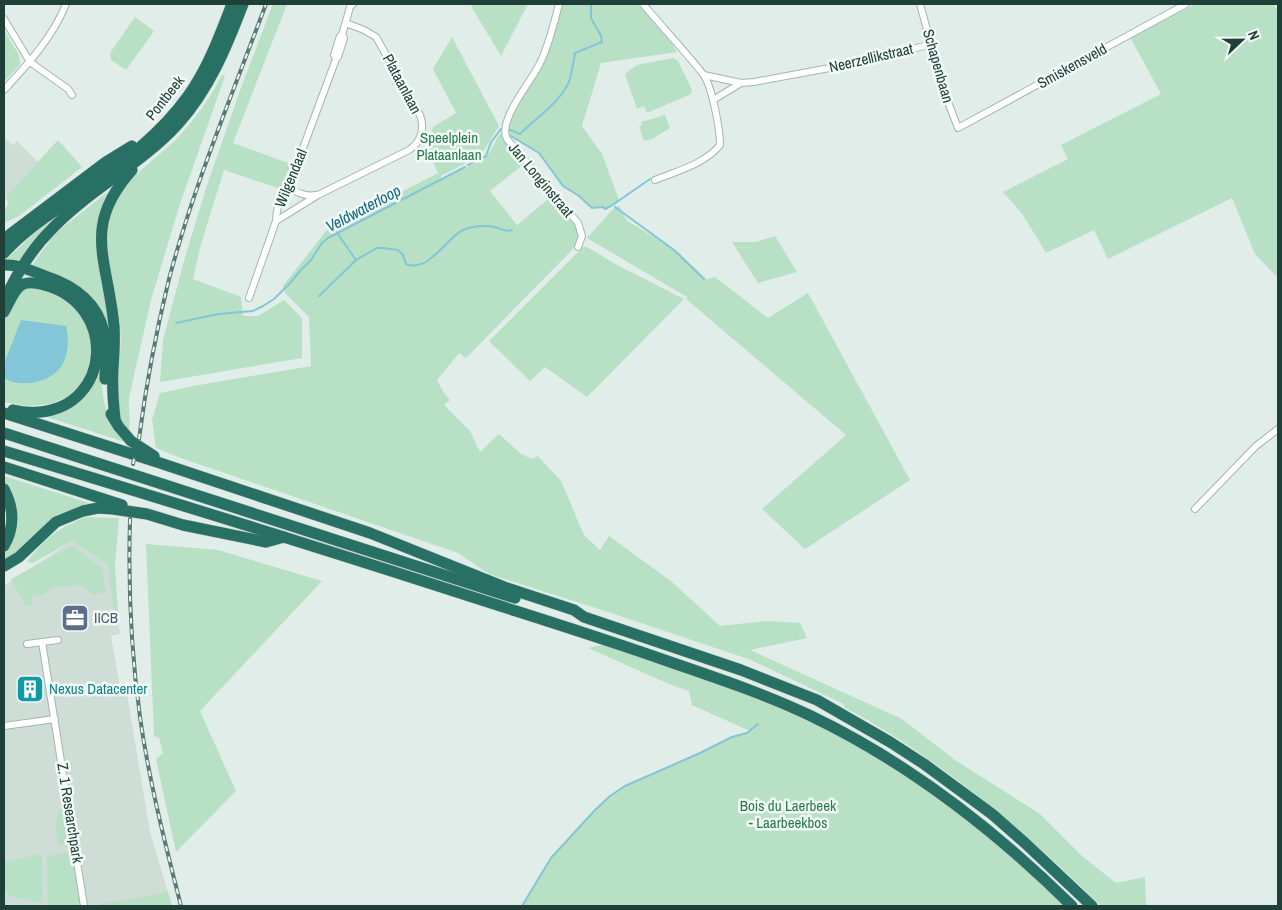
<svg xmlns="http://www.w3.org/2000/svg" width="1282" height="910" viewBox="0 0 1282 910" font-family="'Archivo Narrow',sans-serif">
<rect width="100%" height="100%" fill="#e1ede8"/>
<g fill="#cfddd7">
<path d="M4 137 13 145 17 141 38 162 5 198Z"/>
<path d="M72 541 108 565 120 634 111 636 120 687 127 694 150 832 172 906H4V586Z"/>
</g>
<g fill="#b8e0c5">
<path d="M273 4H287L233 143 291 164 281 189 224 170 201 244 193 279 241 297 243 316H258L284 300 302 318V358L160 382 163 340 184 261 207 185 242 85Z"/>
<path d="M473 4H528L501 56 471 6Z"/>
<path d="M563 4H638L673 45 677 52 601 63 582 126 602 154 619 200 611 206 605 209 603 207 592 208 579 196 563 186 539 153 506 133 505 130 547 54Z"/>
<path d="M1196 4H1273L1278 11V278L1255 254 1232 198 1108 259 1094 230 1046 253 1023 215 1003 192 1068 159 1061 145 1161 94 1130 37Z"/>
<path d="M135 17 154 31 126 70 111 60 110 53Z"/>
<path d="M4 30 19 55 20 64 4 82Z"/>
<path d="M452 37 499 126 481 155 441 176 440 180 484 159C491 153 495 141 500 133L525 163 490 191 517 225 552 196C567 214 590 229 570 252L466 358 459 353 437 380 444 393 450 400 444 405 470 431 480 452 499 434 521 454 532 459 538 456 561 481 584 535 600 550 609 536 672 582 720 626 766 621 800 623 807 638 750 650 902 719 955 760 1040 814 1082 856 1116 883 1145 877 1146 906H1101C1023 830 940 758 844 707V704L751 660 602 610 489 574 458 553 178 457 156 448 152 420 160 393 199 385 311 366 309 317 285 293 283 286 326 231 438 173 427 148 433 127 456 113 433 69Z"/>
<path d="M673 58 677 60 679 63 692 90 691 94 647 113 644 106 637 109 625 74 637 65Z"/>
<path d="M222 75 225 76 180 204 151 300 129 398C128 409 131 419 129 430 127 428 123 425 121 422 111 407 121 358 121 339 120 302 102 260 108 223 115 181 155 163 181 134 197 116 211 97 222 75Z"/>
<path d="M665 115 670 128 652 139 644 141 639 127 642 125 641 122Z"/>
<path d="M58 140 82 167 19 216 4 223V211L9 203 5 198Z"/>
<path d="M98 185 20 264 5 261 32 235Z"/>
<path d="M114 187 101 214 111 327 108 332 30 268 55 234 77 216Z"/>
<path d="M619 206 627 221 676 250 706 279 715 277 768 318 808 293 910 480 805 549 762 509 846 435 686 299 687 297 587 238 614 208Z"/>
<path d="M775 236 797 272 758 283 732 242H756Z"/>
<path d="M583 247H587L617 265 684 299 587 397 545 367 530 381 489 341Z"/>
<path d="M25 272C39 277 55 280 68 288 122 319 93 363 106 408 109 423 119 432 128 443L41 415C52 412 64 410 73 402 106 376 108 325 76 297 62 285 41 280 23 275Z"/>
<path d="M28 287 45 289 78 308 93 341 87 376 73 394 51 404 28 406 4 402V318L15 295Z"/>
<path d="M4 476 95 505 51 521 18 552 4 562V552L12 537Z"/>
<path d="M86 517 119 518 115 565 118 615 114 609 108 565 72 541 33 563 27 562C46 537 57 529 86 517Z"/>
<path d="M146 544 218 550 322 581 200 711 236 791 176 852 156 759 163 753 159 738 154 736Z"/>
<path d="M72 546 102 568 106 592 93 595 80 585 51 588 45 594 32 597V605L26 607 11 579Z"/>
<path d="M603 645C672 668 742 690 808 721 904 766 989 832 1064 906H522L551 858 595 810 610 796 625 786 700 753 732 737 750 731 692 705 689 691 669 684 588 648Z"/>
<path d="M60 809H63L69 842 68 844 61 845 58 843 55 820 57 819V815Z"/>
<path d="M71 852 80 906H48L47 856Z"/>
<path d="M42 854V903L8 896V891L4 892V862C17 860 28 856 42 854Z"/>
<path d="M168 892 172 906H91Z"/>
</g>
<path fill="#83c6d8" d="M21 320 66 326C72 355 63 379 30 383 20 384 12 383 4 378V364Z"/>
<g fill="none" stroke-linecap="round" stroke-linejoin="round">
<g stroke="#83c6d8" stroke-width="2">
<path d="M508 129 520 134C536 118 557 105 568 84 572 75 573 63 575 53L602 42 601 36 591 18V4"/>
<path d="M511 136 539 153 563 186 579 196 592 208 603 207 605 209 611 206 650 179"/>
<path d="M468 165 486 156 491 142 501 129"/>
<path d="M615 207 674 250 704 279"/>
<path d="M337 233 356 260 377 248H383L398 250 403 255 406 264C429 273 445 239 463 230 472 226 485 225 494 227 501 228 505 233 512 230"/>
<path d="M319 296 356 260"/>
<path d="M176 323 218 314 253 311 263 306 274 299 291 282 300 271 311 260 322 243 328 238 465 167"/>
<path d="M522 906 551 858 595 810 610 796 625 786 700 753 732 737 747 733 758 724"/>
</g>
<g stroke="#a3b6b0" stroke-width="8">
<g id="street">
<path d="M559 4C554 23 549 45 540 63 532 81 497 120 507 139L578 223 582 236 578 247"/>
<path d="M643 4C663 28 684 50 703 74 712 86 720 129 720 145 705 164 677 171 655 180"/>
<path d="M920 4 943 89 958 128 1186 4"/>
<path d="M4 19 30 62 68 89 72 95"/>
<path d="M336 59 334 55 340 36 342 35 350 7 353 4"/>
<path d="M704 75 741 83 754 82 862 62 932 44"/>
<path d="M4 90C28 64 53 37 66 4"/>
<path d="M713 100 741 83"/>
<path d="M289 186C295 193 308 197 316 195"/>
<path d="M276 221 318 195 409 150C421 142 425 129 420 115L376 37 364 30 346 23"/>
<path d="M249 298 276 221C276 210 281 193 289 186L336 59 338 57 344 38 342 35"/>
<path d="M1195 509 1256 446 1278 429"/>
<path d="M42 642 84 906"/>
<path d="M27 644 58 640"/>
<path d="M4 726 55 719"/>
</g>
</g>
<g stroke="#c0cac8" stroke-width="12">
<g id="highway">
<path d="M4 239 106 162 132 146"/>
<path d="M4 253C26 228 57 210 84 190 122 163 161 134 188 96 208 68 220 35 232 4"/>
<path d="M4 265C18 264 32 271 45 276 73 285 97 301 104 332 108 347 105 363 105 379"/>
<path d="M4 301C16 275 30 251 50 231 88 190 141 165 178 124 209 90 227 46 243 4"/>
<path d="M4 312C17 287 18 277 48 286 117 308 111 405 40 412 31 413 22 412 13 410"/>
<path d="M4 413 160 463 370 533 507 588 574 610 584 617 741 670 817 700 890 742 924 764 992 814 1025 843 1092 906"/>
<path d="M111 414 119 427 131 441 154 456"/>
<path d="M115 418C113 401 112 385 113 368 114 354 115 340 114 326 108 259 81 227 132 170"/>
<path d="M4 433 515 598"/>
<path d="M4 451C156 497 309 544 460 593 531 616 603 638 673 663 720 679 767 695 811 716 909 763 995 830 1072 906"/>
<path d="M4 467 122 505"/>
<path d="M4 489C14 508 15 527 4 546"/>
<path d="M4 566 19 557 56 522 83 511 98 508 113 509 147 514 183 525 266 542 284 537"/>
</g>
</g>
<use href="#street" stroke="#fff" stroke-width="6"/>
<use href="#highway" stroke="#286f64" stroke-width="11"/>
<g stroke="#5a7b74" stroke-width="4">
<g id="rail">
<path d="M139 439C146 385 156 332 169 279 194 185 232 95 266 4"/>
<path d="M133 464 134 459"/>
<path d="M130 519C128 585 131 651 140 717 149 781 165 843 181 906"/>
</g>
</g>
<use href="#rail" stroke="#f2f9f6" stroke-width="2" stroke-dasharray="5.5" stroke-linecap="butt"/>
</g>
<defs>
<g id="office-square" transform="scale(1.4375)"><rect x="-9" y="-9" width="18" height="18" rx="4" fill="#5c6f8a" stroke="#f2f9f6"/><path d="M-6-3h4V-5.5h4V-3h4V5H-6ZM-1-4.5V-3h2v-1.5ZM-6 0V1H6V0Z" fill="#fff"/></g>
<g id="building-square" transform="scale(1.4375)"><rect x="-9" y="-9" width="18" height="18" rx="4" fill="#0f9aa8" stroke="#f2f9f6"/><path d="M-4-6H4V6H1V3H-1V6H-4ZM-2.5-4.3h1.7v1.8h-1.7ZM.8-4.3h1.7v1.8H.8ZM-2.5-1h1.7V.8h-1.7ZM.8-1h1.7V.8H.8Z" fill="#fff"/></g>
</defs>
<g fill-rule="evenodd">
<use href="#office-square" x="75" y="618"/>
<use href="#building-square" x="30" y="689"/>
</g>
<g text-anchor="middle" stroke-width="5" stroke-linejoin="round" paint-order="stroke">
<g font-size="15" fill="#1f4039" stroke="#f2f9f6">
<text transform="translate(871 58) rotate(-13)" y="5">Neerzellikstraat</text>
<text transform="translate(938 66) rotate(74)" y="5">Schapenbaan</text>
<text transform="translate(1072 66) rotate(-29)" y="5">Smiskensveld</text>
<text transform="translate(402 84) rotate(62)" y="5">Plataanlaan</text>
<text transform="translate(165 98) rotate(-52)" y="5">Pontbeek</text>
<text transform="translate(291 178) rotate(-68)" y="5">Wilgendaal</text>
<text transform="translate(541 180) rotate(50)" y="5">Jan Longinstraat</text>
<text transform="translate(70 813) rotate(81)" y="5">Z. 1 Researchpark</text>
</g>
<g font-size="15" fill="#257b4b" stroke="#f2f9f6">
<text x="449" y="143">Speelplein<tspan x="449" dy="17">Plataanlaan</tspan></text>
<text x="788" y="811">Bois du Laerbeek<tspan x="788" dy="17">- Laarbeekbos</tspan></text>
</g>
<g font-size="15" fill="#4e5e75" stroke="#f2f9f6" text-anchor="start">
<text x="94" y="623">IICB</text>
</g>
<g font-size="15" fill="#0d838f" stroke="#f2f9f6" text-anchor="start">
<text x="49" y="694">Nexus Datacenter</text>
</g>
<g font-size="16" font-style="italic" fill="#136a82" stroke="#f2f9f6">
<text transform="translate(363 208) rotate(-28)" y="6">Veldwaterloop</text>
</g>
</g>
<rect width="1282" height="910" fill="none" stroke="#1f4039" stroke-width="10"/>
<g transform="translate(1242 40) rotate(68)" stroke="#f2f9f6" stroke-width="4" paint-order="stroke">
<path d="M0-4L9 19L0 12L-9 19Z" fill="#1f4039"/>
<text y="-8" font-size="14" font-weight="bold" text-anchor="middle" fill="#1f4039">N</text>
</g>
</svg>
